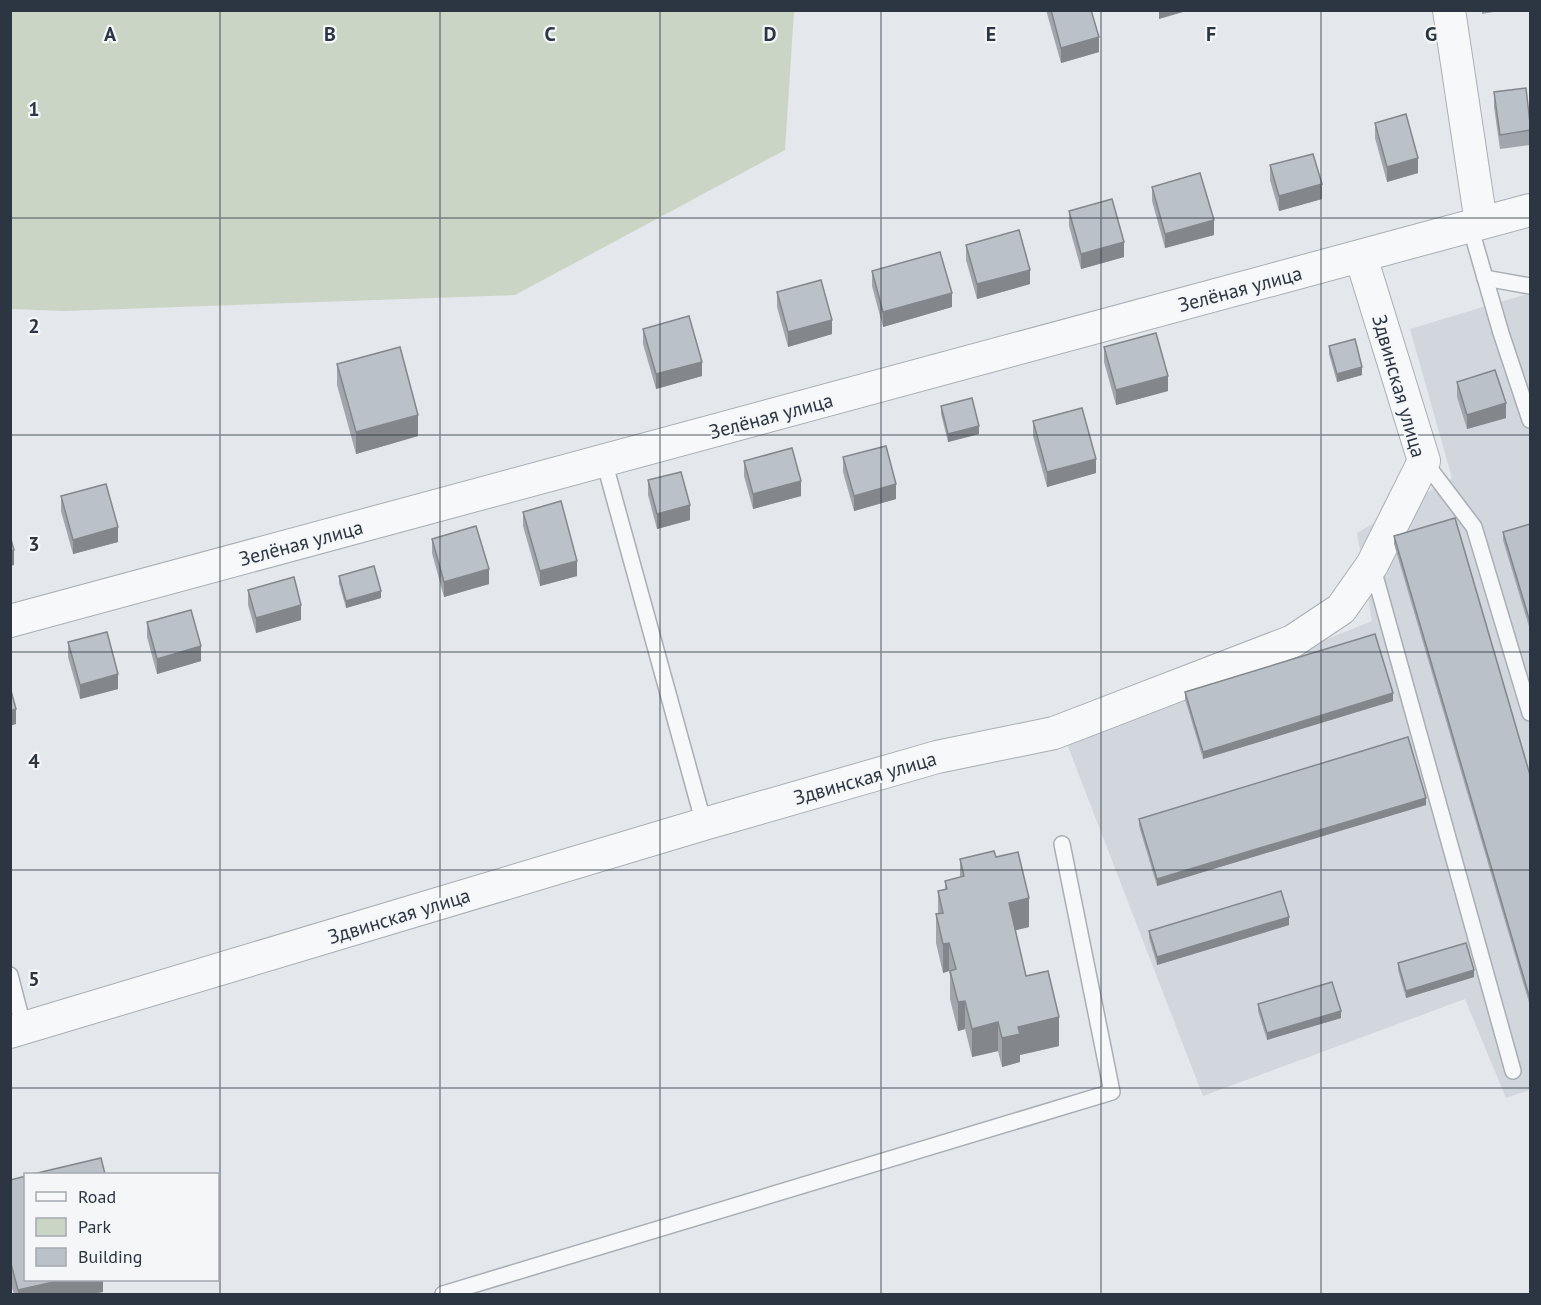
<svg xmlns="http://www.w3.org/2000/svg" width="1541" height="1305" viewBox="0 0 1541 1305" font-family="'PT Sans',sans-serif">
<rect width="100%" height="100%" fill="#e4e7eb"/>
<path fill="#d2d6dd" d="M1530 293V1090L1506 1098 1465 999 1203 1096 1067 744 1372 621 1357 533 1452 478 1410 329Z"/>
<path fill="#cad5c6" d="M11 10 794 11 785 150 515 295 64 311 11 309Z"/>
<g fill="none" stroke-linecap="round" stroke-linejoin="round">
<g stroke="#a9aeb5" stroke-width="18">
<g id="lane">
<path d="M1470 226 1501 333 1530 420"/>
<path d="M1485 278 1530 286"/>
<path d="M604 461 704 824"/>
<path d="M1424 461 1474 527 1530 713"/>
<path d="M1372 565 1513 1071"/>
<path d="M10 975 24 1029"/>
<path d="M443 1294 1112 1092 1062 844"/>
</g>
</g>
<g stroke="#a9aeb5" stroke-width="34">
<g id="street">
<path d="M1449 10 1481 223"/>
<path d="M10 621 1530 210"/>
<path d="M10 1032 704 824 937 757 1054 733 1293 641 1341 609 1372 565 1424 461 1361 257"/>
</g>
</g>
<use href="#lane" stroke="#f7f8f9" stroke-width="15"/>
<use href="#street" stroke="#f7f8f9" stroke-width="32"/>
</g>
<g fill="#a1a6ac">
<path d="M1046 10H1091L1099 52 1061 63Z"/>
<path d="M1482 10H1505L1482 14Z"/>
<path d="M1494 92 1530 123V145L1500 149 1494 107Z"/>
<path d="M1375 123 1418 173 1387 182 1375 138Z"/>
<path d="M1270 165 1322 199 1279 211 1270 180Z"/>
<path d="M1152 187 1214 235 1165 248 1152 201Z"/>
<path d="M1069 211 1124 257 1081 269 1069 226Z"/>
<path d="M966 245 1030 284 977 299 966 260Z"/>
<path d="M872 271 952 307 883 327 872 286Z"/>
<path d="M777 292 832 334 788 347 777 307Z"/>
<path d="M643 329 702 376 656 389 643 344Z"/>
<path d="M1329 346 1362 375 1337 382 1329 354Z"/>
<path d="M1104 347 1168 391 1116 405 1104 362Z"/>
<path d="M337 364 418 436 356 454 337 385Z"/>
<path d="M1457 382 1506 418 1467 429 1457 397Z"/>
<path d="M941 406 979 434 948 442 941 414Z"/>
<path d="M1033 421 1096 473 1047 487 1033 436Z"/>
<path d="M843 457 896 499 854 511 843 472Z"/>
<path d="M744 461 801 496 753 509 744 476Z"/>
<path d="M648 480 690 520 657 529 648 495Z"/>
<path d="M61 496 118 542 73 554 61 511Z"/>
<path d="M523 512 577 576 540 586 523 526Z"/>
<path d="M1530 524V630L1503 540V532Z"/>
<path d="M1394 536 1530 775V1006L1394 544Z"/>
<path d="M432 539 489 584 444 597 432 553Z"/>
<path d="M339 576 381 598 346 608 339 583Z"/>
<path d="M248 590 301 620 256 633 248 605Z"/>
<path d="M147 622 201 661 157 674 147 637Z"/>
<path d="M68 642 118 689 80 699 68 657Z"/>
<path d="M1185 692 1393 701 1203 759 1185 699Z"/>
<path d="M1426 805 1157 886 1139 826V819Z"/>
<path d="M996 857 1029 927 1015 930 1026 976 1059 1046 1020 1055V1062L1002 1067 998 1051 972 1057 965 1029 958 1031 950 999V976L949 971 943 973 936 943V914H938V891L945 889V881L960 877V859Z"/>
<path d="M1289 925 1157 965 1149 938V931Z"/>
<path d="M1398 963 1474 977 1406 998 1398 970Z"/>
<path d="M1258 1004 1341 1018 1267 1040 1258 1011Z"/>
<path d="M10 1180 103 1280V1292L91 1294H14L10 1282Z"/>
</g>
<g fill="#83878c">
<path d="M1159 10H1190L1159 19Z"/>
<path d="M1099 37V52L1061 63V48Z"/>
<path d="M1418 158V173L1387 182V167Z"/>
<path d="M1322 184V199L1279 211V196Z"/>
<path d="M1214 220V235L1165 248V234Z"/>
<path d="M1124 242V257L1081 269V254Z"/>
<path d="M1030 270V284L977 299V284Z"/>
<path d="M952 293V307L883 327V312Z"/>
<path d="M832 320V334L788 347V332Z"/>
<path d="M702 362V376L656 389V374Z"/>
<path d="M1362 367V375L1337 382V374Z"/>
<path d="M1168 376V391L1116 405V390Z"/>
<path d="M1506 403V418L1467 429V415Z"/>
<path d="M418 415V436L356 454V432Z"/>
<path d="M979 426V434L948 442V434Z"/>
<path d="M1096 459V473L1047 487V472Z"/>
<path d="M801 481V496L753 509V494Z"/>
<path d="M896 484V499L854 511V496Z"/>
<path d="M690 505V520L657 529V514Z"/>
<path d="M118 527V542L73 554V540Z"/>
<path d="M14 550V565L10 566V551Z"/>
<path d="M577 561V576L540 586V571Z"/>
<path d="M489 569V584L444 597V582Z"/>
<path d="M381 591V598L346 608V601Z"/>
<path d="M301 605V620L256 633V618Z"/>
<path d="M201 646V661L157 674V659Z"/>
<path d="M118 674V689L80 699V685Z"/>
<path d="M1393 693V701L1203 759V752Z"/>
<path d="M16 709V724L10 726V711Z"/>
<path d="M1426 798V805L1157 886V879Z"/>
<path d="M1029 898V927L1009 932V903Z"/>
<path d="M1289 917V925L1157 965V957Z"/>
<path d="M949 943V971L943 973V944Z"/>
<path d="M1474 970V977L1406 998V991Z"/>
<path d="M965 1001V1029L958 1031V1002Z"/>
<path d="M1341 1011V1018L1267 1040V1033Z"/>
<path d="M1059 1017V1046L1020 1055V1062L1002 1067V1038L1018 1027Z"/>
<path d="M998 1022V1051L972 1057V1029Z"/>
<path d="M62 1280H103V1292L91 1294H18V1290Z"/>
</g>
<g fill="#bbc1c8" stroke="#83878c" stroke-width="1.5">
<path d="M1051 10H1091L1099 37 1061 48Z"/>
<path d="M1526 88 1530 123V130L1500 135 1494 92Z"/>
<path d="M1406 114 1418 158 1387 167 1375 123Z"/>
<path d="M1313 154 1322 184 1279 196 1270 165Z"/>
<path d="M1200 173 1214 220 1165 234 1152 187Z"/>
<path d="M1112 199 1124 242 1081 254 1069 211Z"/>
<path d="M1019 230 1030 270 977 284 966 245Z"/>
<path d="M940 252 952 293 883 312 872 271Z"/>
<path d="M821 280 832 320 788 332 777 292Z"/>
<path d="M689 316 702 362 656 374 643 329Z"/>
<path d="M1156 333 1168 376 1116 390 1104 347Z"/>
<path d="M1355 339 1362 367 1337 374 1329 346Z"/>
<path d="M400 347 418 415 356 432 337 364Z"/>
<path d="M1495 370 1506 403 1467 415 1457 382Z"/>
<path d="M972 398 979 426 948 434 941 406Z"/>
<path d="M1082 408 1096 459 1047 472 1033 421Z"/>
<path d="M886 446 896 484 854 496 843 457Z"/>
<path d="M792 448 801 481 753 494 744 461Z"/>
<path d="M681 472 690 505 657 514 648 480Z"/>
<path d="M106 484 118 527 73 540 61 496Z"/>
<path d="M561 501 577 561 540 571 523 512Z"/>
<path d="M1455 518 1530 775V999L1394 536Z"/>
<path d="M1530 524V622L1503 532Z"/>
<path d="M476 526 489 569 444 582 432 539Z"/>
<path d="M10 536 14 550 10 551Z"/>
<path d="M374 566 381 591 346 601 339 576Z"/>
<path d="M294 577 301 605 256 618 248 590Z"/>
<path d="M191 610 201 646 157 659 147 622Z"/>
<path d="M107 632 118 674 80 685 68 642Z"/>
<path d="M1375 634 1393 693 1203 752 1185 692Z"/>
<path d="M10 687 16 709 10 711Z"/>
<path d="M1408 737 1426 798 1157 879 1139 819Z"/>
<path d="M994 851 996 857 1018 852 1029 898 1009 903 1026 976 1048 971 1059 1017 1018 1027 1020 1034 1002 1038 998 1022 972 1029 965 1001 958 1002 950 971 956 969 949 943 943 944 936 914 943 913 938 891 947 889 945 881 964 876 960 859Z"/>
<path d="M1281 891 1289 917 1157 957 1149 931Z"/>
<path d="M1466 943 1474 970 1406 991 1398 963Z"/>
<path d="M1332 982 1341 1011 1267 1033 1258 1004Z"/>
<path d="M101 1158 105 1174H33Z"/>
<path d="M26 1176V1280H62L18 1290 10 1260V1180Z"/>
</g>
<path fill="none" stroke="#2c3643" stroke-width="1.5" stroke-opacity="0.55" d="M220 10V1294M440 10V1294M660 10V1294M881 10V1294M1101 10V1294M1321 10V1294M10 218H1530M10 435H1530M10 652H1530M10 870H1530M10 1088H1530"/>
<g text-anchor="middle" stroke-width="4.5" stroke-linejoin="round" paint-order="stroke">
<g font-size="20" fill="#2c3643" stroke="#f4f6f8">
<text transform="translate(1240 289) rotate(-15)" y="7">Зелёная улица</text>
<text transform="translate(1399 386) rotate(74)" y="7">Здвинская улица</text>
<text transform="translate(771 416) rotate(-15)" y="7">Зелёная улица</text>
<text transform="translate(301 543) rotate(-15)" y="7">Зелёная улица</text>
<text transform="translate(865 778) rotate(-16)" y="7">Здвинская улица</text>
<text transform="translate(399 916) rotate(-17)" y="7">Здвинская улица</text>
</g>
</g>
<g font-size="20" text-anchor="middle" font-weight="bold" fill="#2c3643" stroke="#f4f6f8" stroke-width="4.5" stroke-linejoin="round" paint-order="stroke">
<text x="110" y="41">A</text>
<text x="330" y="41">B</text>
<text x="550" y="41">C</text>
<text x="770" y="41">D</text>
<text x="991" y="41">E</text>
<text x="1211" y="41">F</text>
<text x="1431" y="41">G</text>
<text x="34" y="116">1</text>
<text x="34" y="333">2</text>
<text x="34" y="551">3</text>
<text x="34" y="768">4</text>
<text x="34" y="986">5</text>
</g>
<rect width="1541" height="1305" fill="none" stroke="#2c3643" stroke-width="24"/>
<rect x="24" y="1173" width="195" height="108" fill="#f4f6f8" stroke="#a4a9b0" stroke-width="1.5"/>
<rect x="36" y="1192" width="30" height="9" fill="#f7f8f9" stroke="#a4a9b0" stroke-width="1.5"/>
<text x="78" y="1203" font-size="18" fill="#2c3643">Road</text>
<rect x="36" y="1218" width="30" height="18" fill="#cad5c6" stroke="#a4a9b0" stroke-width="1.5"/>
<text x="78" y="1233" font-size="18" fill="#2c3643">Park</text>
<rect x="36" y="1248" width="30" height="18" fill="#bbc1c8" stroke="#a4a9b0" stroke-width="1.5"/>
<text x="78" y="1263" font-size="18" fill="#2c3643">Building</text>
</svg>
